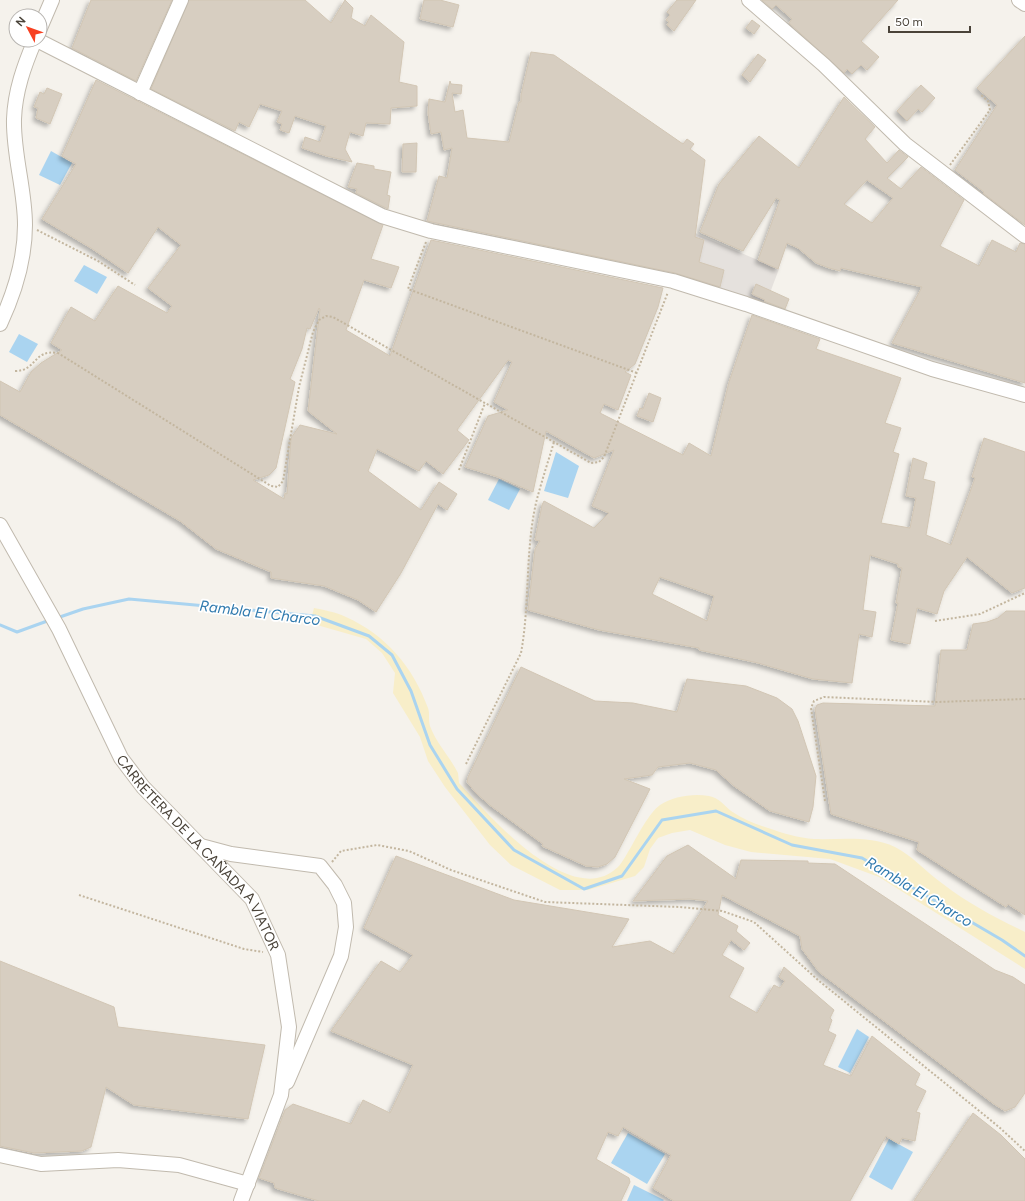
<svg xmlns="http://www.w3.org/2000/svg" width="1025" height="1201" viewBox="0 0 1025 1201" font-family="Figtree,sans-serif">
<defs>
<filter id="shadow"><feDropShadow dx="-3" dy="3" stdDeviation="2" flood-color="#0004"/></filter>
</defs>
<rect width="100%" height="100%" fill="#f5f2ec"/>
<path fill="#e5e1dd" d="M687 230 779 269 765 306 677 275Z"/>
<path fill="#f8eec9" d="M314 608C324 610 336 612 346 617 386 635 413 667 428 708 430 713 428 720 430 726 436 743 450 757 458 773L459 783C488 814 571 912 618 867 623 862 627 853 631 847 638 835 649 813 660 805 673 796 694 793 709 796 719 798 724 805 731 811 743 819 755 824 768 828 782 833 799 838 814 839 841 840 869 835 895 847 913 856 926 872 943 884 969 904 996 918 1025 932V969L879 877 830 859 751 852 725 845 690 830 672 833 658 838 650 849 644 867 635 876 588 890H560L511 865 490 845 445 787 428 761 420 737 393 693 395 673 382 653 366 639 310 623Z"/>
<g fill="#aad4f0">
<path d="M51 151 72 163 60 185 39 175Z"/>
<path d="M84 265 107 277 97 294 74 281Z"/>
<path d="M19 334 38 344 27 362 9 352Z"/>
<path d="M556 452 579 466 568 498 544 491Z"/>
<path d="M499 479 520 489 509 510 488 500Z"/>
<path d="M857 1029 869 1037 850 1073 838 1067Z"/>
<path d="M628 1133 665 1154 647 1184 611 1163Z"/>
<path d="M889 1139 913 1152 892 1190 869 1177Z"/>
<path d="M634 1185 664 1200 663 1201H627Z"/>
</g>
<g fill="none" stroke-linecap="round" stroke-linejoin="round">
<g stroke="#aad4f0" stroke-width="3">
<path d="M57 618 83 609 129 599 315 616 369 636 392 655 411 691 430 745 457 789 514 850 584 889 622 876 662 820 716 811 792 845 862 858 1002 940 1025 956"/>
<path d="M0 625 17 632 50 620"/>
</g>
</g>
<g fill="#d7cec1" stroke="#d2c6b4" fill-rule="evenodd" filter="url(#shadow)">
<path d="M91 0H172L136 81 72 48Z"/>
<path d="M189 0H305L331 23 345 0 353 8 351 18 365 26 371 15 404 42 399 82 417 86V106L391 108 390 124 366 123 363 136 350 132 345 149 352 162 326 156 302 148 305 137 320 142 326 126 295 116 289 133 280 130 282 124 277 122 282 111 260 104 249 127 239 122 235 131 151 89Z"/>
<path d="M424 0H440L459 5 453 27 420 19Z"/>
<path d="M677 0H696L674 31 667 25 669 22 666 20 670 15 667 12Z"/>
<path d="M762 0H898L861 41 879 57 867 70 861 65 852 74 847 69 844 73 789 23 792 19 776 5 772 9Z"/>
<path d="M752 20 760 26 754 34 746 28Z"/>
<path d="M1025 36V225L983 193 984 192 955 170 997 105 977 88Z"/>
<path d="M531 52 554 55 683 144 687 139 694 144 690 149 705 160 695 237 704 240 699 262 724 270 720 287 675 273 427 221 439 176 447 178 452 148 444 150 441 132 431 134 428 113 429 99 445 102 450 81 451 84 462 85 461 94 452 93 455 112 463 110 467 138 509 142 519 102H521V95Z"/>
<path d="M758 54 766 60 750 82 742 75Z"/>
<path d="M96 80 383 225 371 259 399 267 391 288 364 280 346 330 390 356 431 240 663 288 658 307 635 364 625 372 631 375 618 410 604 404 600 413 683 455 689 443 711 456 729 382 752 315 820 339 816 349 901 378 885 423 901 428 893 452 899 454 881 523 910 528 916 498 906 496 913 458 927 463 923 479 935 482 926 535 951 545 975 478 972 477 984 438 1025 452V588L1012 593 967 557 944 591 937 614 917 608 910 644 891 640 898 603H896L902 568 898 567V564L870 555 863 610 876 612 872 637 859 634 852 683 813 679 758 663 699 650V648L599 630 528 610 535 549 540 541 535 540 542 505 544 501 594 528 609 513 592 506 614 450 594 458 546 431 533 492 498 477 465 467 488 416 508 410 494 402 512 362 508 360 457 430 469 440 443 474 426 461 419 471 377 449 368 471 421 510 439 482 457 494 447 510 438 504 401 573 376 612 358 600 324 586 271 578V572L216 549 180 521 0 415V381L20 392 31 372 41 363 62 350 51 343 71 307 95 321 118 286 167 313 172 306 148 288 181 245 158 227 128 273 91 248 42 219 76 164 62 156ZM319 308 320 309 308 411 337 434 300 425 291 438 287 494 285 493 284 499 253 480 269 475 276 468 295 382 290 379 302 349 307 328 310 329ZM660 577 714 596 707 621 652 594Z"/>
<path d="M921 85 935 98 922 112 918 109 907 121 897 111Z"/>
<path d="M47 88 62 94 50 124 36 118 38 108 34 107 40 92 44 94Z"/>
<path d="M844 97 875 127 865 139 887 163 899 150 908 157 887 178 901 189 921 167 964 200 940 246 979 266 992 240 1016 252 1020 243 1025 244V383L892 343 922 287 841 268 840 271 829 268 816 263 798 248 787 243 778 269 758 260 780 200 776 198 743 251 700 232 719 184 759 136 799 168ZM867 180 893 198 872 223 844 204Z"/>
<path d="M417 143 416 172H402L403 144Z"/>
<path d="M357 163 374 166V169L391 172 387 195 390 196 388 209 356 193 357 189 348 187Z"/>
<path d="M756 284 789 299 785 309 764 301 765 300 752 294Z"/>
<path d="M649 393 661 398 653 422 637 416 640 408 643 409Z"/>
<path d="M1006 611H1025V915L1008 904 1006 907 917 850 919 842 831 814 815 709 817 705 823 703 935 706 941 650H967L973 624 987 622 998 618Z"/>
<path d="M521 667 595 701 633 703 677 712 687 679 746 686 777 698 792 709 798 721 816 776 813 807 809 822 770 811 734 786 716 770 690 763 658 767 652 775 624 779 650 789 615 857 607 864 598 867 586 866 542 846 543 844 491 806 476 793 467 782 468 777Z"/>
<path d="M688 845 736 879 741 860 808 861V863L835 864 995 970 1013 977 1025 985V1093L1015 1107 1005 1111 994 1104 819 972 802 949 800 936 722 895 718 915 738 926 736 931 750 943 744 950 731 940 722 955 744 968 729 997 757 1013 774 985 780 988 785 981 779 977 784 967 834 1010 830 1018 832 1020 828 1031 836 1035 823 1065 851 1076 872 1036 920 1074 915 1085 926 1091 916 1112 920 1113 915 1141 902 1138 899 1144 886 1136 850 1201H674L653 1188 671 1155 623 1127 618 1136 608 1132 596 1159 629 1178 630 1182 621 1201H319L275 1188 274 1183 259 1178 285 1110 293 1104 351 1124 363 1100 390 1113 413 1065 331 1031 381 961 400 972 413 955 364 928 396 856 514 900 629 919 612 947 650 941 674 954 708 901 690 899 633 901 667 856Z"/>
<path d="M0 961 114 1007 118 1027 265 1045 248 1119 134 1105 106 1087 91 1147 82 1151 34 1153 0 1146Z"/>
<path d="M973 1113 1001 1135 1025 1159V1201H914Z"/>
</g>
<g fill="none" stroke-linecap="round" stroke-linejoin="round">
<g stroke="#c1baae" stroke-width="16">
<g id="minor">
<path d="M749 0 824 65 905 144 1025 236"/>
<path d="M1019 0 1025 4"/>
<path d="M40 28 52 0"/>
<path d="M37 40 382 216 431 231 673 281 746 304 932 369 1025 395"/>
<path d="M140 93 181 0"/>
<path d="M0 324C15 292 25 260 25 225 25 189 13 154 14 119 15 91 24 66 35 40"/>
<path id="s1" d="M0 525 59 629 121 758 143 787 252 899 278 955 289 1027 281 1095 241 1201"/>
<path d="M201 846 231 854 320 866 335 885 344 903 346 927 341 956 287 1082"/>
<path d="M0 1155 41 1164 118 1160 179 1165 248 1184"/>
</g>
</g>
<g stroke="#c3b69f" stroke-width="2" stroke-dasharray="2 2" stroke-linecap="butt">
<path d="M950 165 990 110 988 101 981 95"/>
<path d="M37 230 98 261 135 285"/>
<path d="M426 242 408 289 637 373"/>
<path d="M15 371C37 371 33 349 58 353L271 486 278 487 283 481 299 387 313 332 319 320 326 316 333 317 591 463 599 462 604 457 668 292"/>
<path d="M459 470 485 403"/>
<path d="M935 621 980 614 1025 593"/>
<path d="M466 764 521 653C530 604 525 552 536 503 541 483 548 462 554 442"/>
<path d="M825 801 811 708 814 701 824 697 937 702 1025 699"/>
<path d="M332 862 341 851 377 845 409 851 451 870 545 902 680 907 722 911 754 922 818 980 999 1127 1025 1151"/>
<path d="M79 895 244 949 263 952"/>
</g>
<use href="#minor" stroke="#fff" stroke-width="14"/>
</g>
<g text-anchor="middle" stroke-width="3.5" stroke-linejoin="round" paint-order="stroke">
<g font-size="14" fill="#4a4339" stroke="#fff">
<text dy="5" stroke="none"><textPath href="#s1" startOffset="386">CARRETERA DE LA CAÑADA A VIATOR</textPath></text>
</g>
<g font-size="15" font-style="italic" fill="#307aae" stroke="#fff">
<text transform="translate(260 613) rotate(7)" y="5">Rambla El Charco</text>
<text transform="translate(919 892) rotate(31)" y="5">Rambla El Charco</text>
</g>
</g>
<g transform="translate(28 28) rotate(311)"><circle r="19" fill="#ffffff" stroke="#b7b4b0"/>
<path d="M0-3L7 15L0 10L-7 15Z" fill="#f74021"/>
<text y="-6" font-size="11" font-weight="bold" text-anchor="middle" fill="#4a4339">N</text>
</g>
<path d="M889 26v6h81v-6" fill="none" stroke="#4a4339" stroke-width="2"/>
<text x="895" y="26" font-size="12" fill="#4a4339" stroke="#ffffff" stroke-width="3" paint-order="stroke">50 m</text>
</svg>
